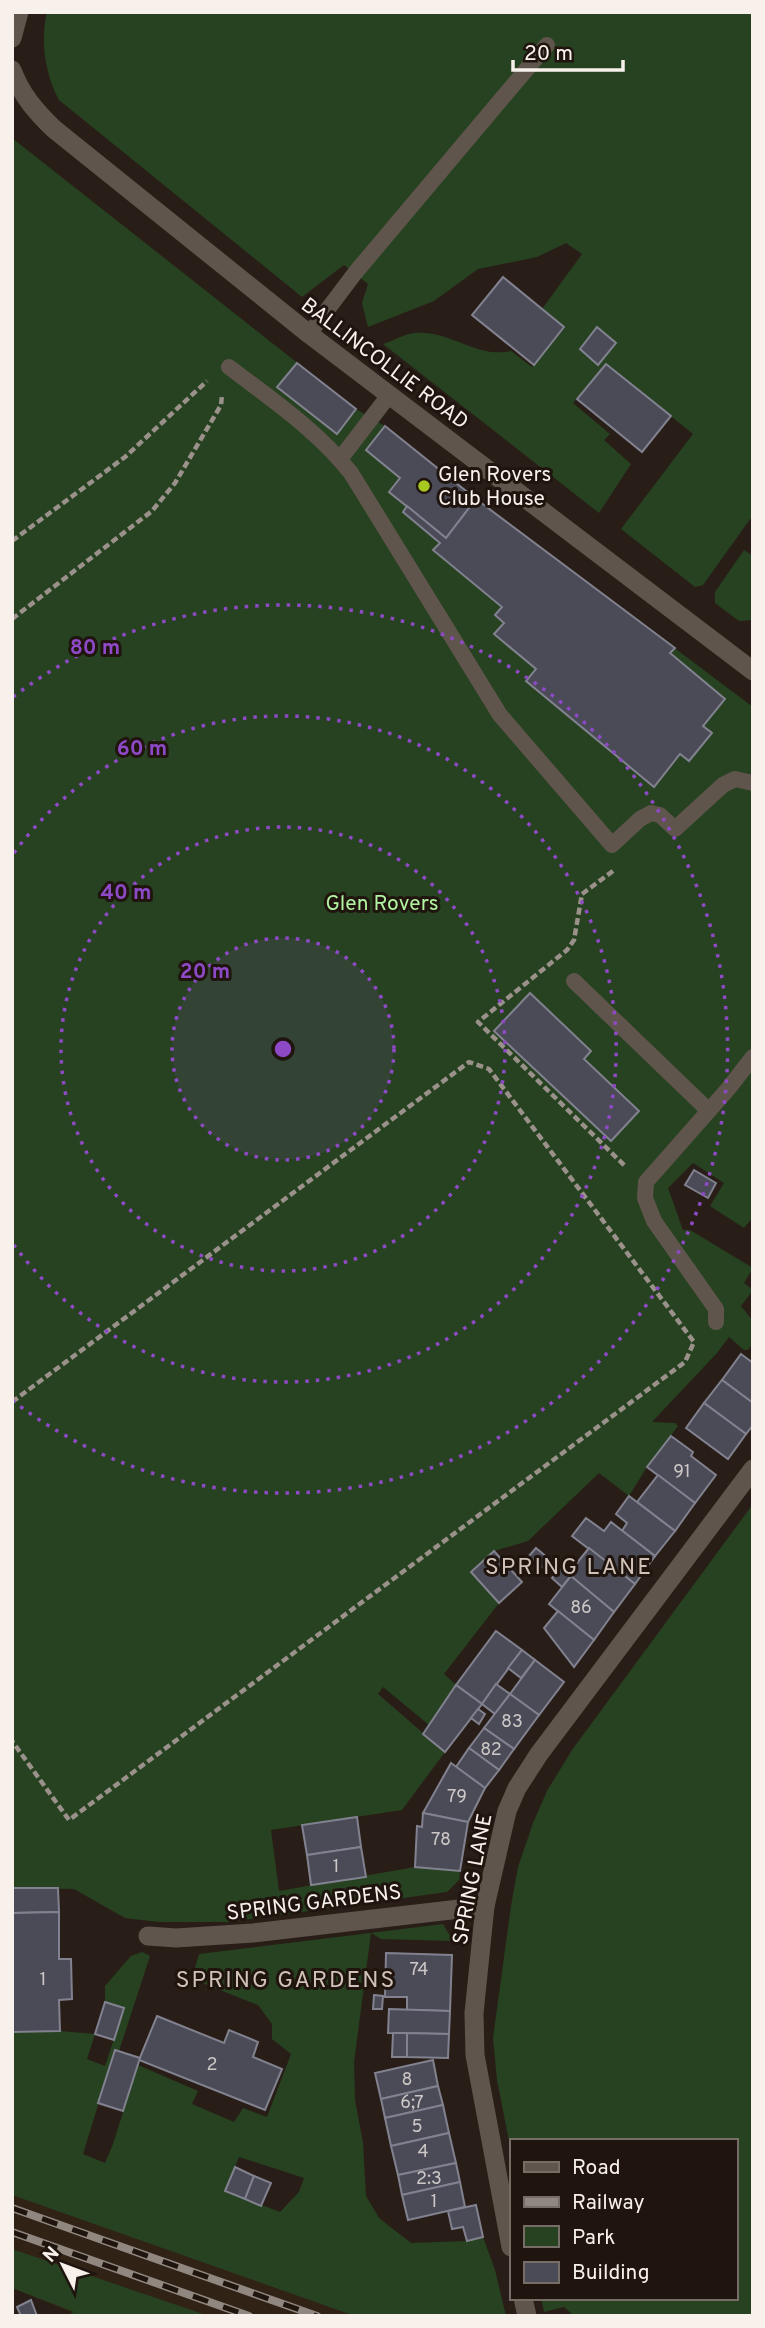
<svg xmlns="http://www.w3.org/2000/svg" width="765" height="2328" viewBox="0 0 765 2328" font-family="Overpass,sans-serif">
<rect width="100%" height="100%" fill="#281e17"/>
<path fill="#312216" d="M12 2126 372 2268 506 2316H79L12 2288Z"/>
<g fill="#274220" fill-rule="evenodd">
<path d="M47 12H753V515L703 585 695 587 621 529 693 434 606 364 573 403 610 434 604 440 631 464 599 513 383 344C393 341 404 334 414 333 448 329 478 359 511 351L532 367 564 328 542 309 582 254 566 243 537 257 478 269 434 301 368 327 362 303 368 284 344 265 302 297 59 100C45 74 40 41 47 12Z"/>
<path d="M12 138 356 409 385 426 476 499 753 707V1217L744 1228 710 1206 724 1183 693 1163 668 1188 683 1230H690L753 1268 744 1283 753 1290 741 1306 753 1321V1342L748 1350H744L729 1337 717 1353 652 1422 675 1423 678 1426 647 1467 629 1496 599 1473 528 1541 494 1551 471 1572 499 1603 444 1674 456 1685 429 1725 383 1687 378 1694 445 1752 402 1810 271 1830 279 1891 415 1867 460 1871 459 1880 447 1892 229 1922H159L125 1918 74 1889 12 1888Z"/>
<path d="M744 550 753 556V620L739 621 715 603V592Z"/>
<path d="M753 1504V2316H574L564 2307 544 2312 541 2298H735V2141H511V2151L497 2080 493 2038 511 1906 518 1867 533 1823 547 1791 572 1750Z"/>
<path d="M443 1924 453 1941 381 1939 371 1933 354 2062 355 2100 363 2143 366 2196 379 2218 411 2243 467 2241 483 2237 495 2270 506 2316H355L12 2195V2032L60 2031 95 2034 87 2059 105 2066 124 2008 105 2002V1986L131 1956 142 1952 150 1956 119 2051 115 2050 83 2154 105 2163 113 2144 138 2065 198 2091 192 2104 234 2122 243 2108 267 2117 291 2054 272 2039V2024L258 2005 192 1979 199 1954ZM239 2157 304 2178 299 2192 280 2212 225 2191Z"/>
<path d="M12 2249 209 2316H66L74 2312 12 2288Z"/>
</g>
<g fill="#4b4b58" stroke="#81818f" stroke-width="2">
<path d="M503 277 564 327 534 365 472 315Z"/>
<path d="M597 327 616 343 598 365 580 349Z"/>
<path d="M297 363 356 409 337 434 277 387Z"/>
<path d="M606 364 671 416 642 452 577 399Z"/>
<path d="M385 426 476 499 446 538 389 492 400 478 366 450Z"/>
<path d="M476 499 675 648 670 653 725 699 703 726 712 733 689 761 680 754 654 787 526 681 536 669 494 634 504 623 495 615 502 607 433 550 440 543 403 512 407 506 446 538Z"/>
<path d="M530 993 591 1051 584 1059 639 1111 611 1141 494 1031Z"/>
<path d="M694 1170 716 1183 708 1198 685 1185Z"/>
<path d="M741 1354 753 1363V1403L722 1380Z"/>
<path d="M722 1380 753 1403V1425L746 1434 704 1403Z"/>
<path d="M704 1403 746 1434 728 1459 686 1428Z"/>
<path d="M671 1436 693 1452 691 1456 716 1475 695 1503 647 1467Z"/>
<path d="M658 1475 695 1503 675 1531 637 1502Z"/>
<path d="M629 1496 675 1531 655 1556 622 1531 627 1523 616 1514Z"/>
<path d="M586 1518 604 1531 611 1522 655 1556 635 1584 572 1536Z"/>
<path d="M536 1548 554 1563 547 1571 529 1556Z"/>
<path d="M589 1548 635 1584 614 1612 568 1574Z"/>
<path d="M494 1551 522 1582 499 1603 471 1572Z"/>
<path d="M561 1568 571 1576 562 1587 552 1578Z"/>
<path d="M571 1576 614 1612 594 1640 549 1604Z"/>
<path d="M558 1611 594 1640 574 1667 544 1628Z"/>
<path d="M496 1631 522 1650 482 1704 456 1685Z"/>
<path d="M522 1650 535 1660 521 1678 508 1668Z"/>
<path d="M535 1660 564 1682 539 1715 510 1694Z"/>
<path d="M496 1684 510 1694 495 1714 482 1704Z"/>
<path d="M456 1685 482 1704 445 1752 423 1734Z"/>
<path d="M510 1694 539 1715 514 1749 484 1728Z"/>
<path d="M478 1709 485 1714 479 1724 471 1718Z"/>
<path d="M484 1728 514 1749 499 1770 469 1748Z"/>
<path d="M469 1748 499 1770 485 1788 456 1767Z"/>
<path d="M451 1763 485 1788 468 1822 423 1813Z"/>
<path d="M423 1813 468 1822 460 1871 415 1867 417 1826 422 1827Z"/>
<path d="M357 1817 361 1847 307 1855 302 1825Z"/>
<path d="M361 1847 366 1877 311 1885 307 1855Z"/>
<path d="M12 1888H58L59 1912 12 1913Z"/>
<path d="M59 1912V1959H71L72 1999 59 2000 60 2031 12 2032V1913Z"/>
<path d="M386 1953 452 1955 450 2011 407 2010V1997H385Z"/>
<path d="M374 1995 383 1996 382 2009H373Z"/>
<path d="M105 2002 124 2008 114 2040 95 2034Z"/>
<path d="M389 2009 450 2011 449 2034 388 2033Z"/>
<path d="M157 2016 224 2043 229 2030 258 2042 253 2057 282 2069 265 2110 139 2060Z"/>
<path d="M393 2033H407V2057H392Z"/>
<path d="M407 2033 449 2034 448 2058 407 2057Z"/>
<path d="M115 2050 140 2058 123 2111 98 2103Z"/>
<path d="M433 2060 438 2086 381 2099 375 2073Z"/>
<path d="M438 2086 443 2105 385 2118 381 2099Z"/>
<path d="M443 2105 449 2133 391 2146 385 2118Z"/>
<path d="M449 2133 456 2163 398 2175 391 2146Z"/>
<path d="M456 2163 460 2182 402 2195 398 2175Z"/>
<path d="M235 2167 254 2176 245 2199 225 2191Z"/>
<path d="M254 2176 271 2183 261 2206 245 2199Z"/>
<path d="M460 2182 465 2207 408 2220 402 2195Z"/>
<path d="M476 2205 483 2237 467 2241 463 2227 452 2229 448 2211Z"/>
<path d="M31 2300 37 2316H21L17 2307Z"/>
</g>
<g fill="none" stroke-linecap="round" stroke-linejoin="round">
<g stroke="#9a918b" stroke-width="4.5" stroke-dasharray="7 3.5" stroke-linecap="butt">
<path d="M12 541 125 457 207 381"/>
<path d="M12 619 152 511 175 483 221 405 222 395"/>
<path d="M613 871 582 894 574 940 567 950 478 1022 625 1166"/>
<path d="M12 1402 469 1062 489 1069 694 1342 685 1362 69 1820 12 1741"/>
</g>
<g stroke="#60554c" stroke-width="16">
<path d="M309 334 355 273 547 45"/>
<path d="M229 367C271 399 318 431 351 473L500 715 612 845 640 819 651 813 660 815 675 829 723 785 735 779 753 783"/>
<path d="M340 459 390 394"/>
<path d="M574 981 708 1110"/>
<path d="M716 1322V1309L654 1221 645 1198 646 1182 728 1089 753 1057"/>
</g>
<g stroke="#60554c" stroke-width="19">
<path d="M148 1936 176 1938 253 1933 485 1906"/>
<path d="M511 2247 475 2055 474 2013 485 1906 507 1811 517 1788 539 1754 753 1469"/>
<path d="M523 2298 527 2316"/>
</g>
<g stroke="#60554c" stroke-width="19">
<path d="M12 38 19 12"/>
<path d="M12 70C21 94 35 111 54 129L309 334 753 671"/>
</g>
<g stroke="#908781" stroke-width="8">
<g id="rail">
<path d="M12 2208 317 2316"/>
<path d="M12 2232 249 2316"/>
</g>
</g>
<use href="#rail" stroke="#1f150e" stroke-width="5" stroke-dasharray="16" stroke-linecap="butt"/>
</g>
<circle cx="283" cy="1049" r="111" fill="#8e4ac6" fill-opacity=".12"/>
<g fill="none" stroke="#8e4ac6" stroke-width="3.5" stroke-dasharray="3.5 7">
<circle cx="283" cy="1049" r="111"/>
<circle cx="283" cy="1049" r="222"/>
<path d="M14 853A333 333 0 1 1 14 1245"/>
<path d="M13 697A444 444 0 1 1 13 1401"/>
</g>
<circle fill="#a6c821" stroke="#1f150e" stroke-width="2.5" cx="424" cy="486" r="7"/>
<g text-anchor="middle" stroke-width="6" stroke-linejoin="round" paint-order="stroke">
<g font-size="18" fill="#cdc8c6">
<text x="682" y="1477">91</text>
<text x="581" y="1613">86</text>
<text x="512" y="1727">83</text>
<text x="491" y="1755">82</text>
<text x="457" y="1802">79</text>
<text x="441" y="1845">78</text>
<text x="336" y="1872">1</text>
<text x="419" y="1975">74</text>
<text x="43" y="1985">1</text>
<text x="212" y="2070">2</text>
<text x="407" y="2085">8</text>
<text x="412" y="2108">6;7</text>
<text x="417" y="2132">5</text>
<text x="423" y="2157">4</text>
<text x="429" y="2184">2:3</text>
<text x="434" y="2207">1</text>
</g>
<g font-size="21" fill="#f8f1eb" stroke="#1f150e">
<text transform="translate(385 363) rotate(37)" y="7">BALLINCOLLIE ROAD</text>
<text transform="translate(472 1879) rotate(-79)" y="7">SPRING LANE</text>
<text transform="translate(314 1902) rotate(-7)" y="7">SPRING GARDENS</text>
</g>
<g font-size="21" fill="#f8f1eb" stroke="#1f150e" text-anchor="start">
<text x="438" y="481">Glen Rovers<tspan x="438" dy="24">Club House</tspan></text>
</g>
<g font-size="21" fill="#b1f3a0" stroke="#1f150e">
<text x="382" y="910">Glen Rovers</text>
</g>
<g font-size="23" letter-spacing="2" fill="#d0c2b8" stroke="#1f150e">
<text x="569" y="1574">SPRING LANE</text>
<text x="286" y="1987">SPRING GARDENS</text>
</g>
</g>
<circle cx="283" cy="1049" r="10" fill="#8e4ac6" stroke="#1f150e" stroke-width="3.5"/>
<g font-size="21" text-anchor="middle" font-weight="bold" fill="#8e4ac6" stroke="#1f150e" stroke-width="6" stroke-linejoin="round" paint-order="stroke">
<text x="95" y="654">80 m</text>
<text x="142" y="755">60 m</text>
<text x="126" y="899">40 m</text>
<text x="205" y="978">20 m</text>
</g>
<rect width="765" height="2328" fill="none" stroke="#f8f1eb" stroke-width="28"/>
<rect x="510" y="2139" width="228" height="161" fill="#1f150e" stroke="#766d66" stroke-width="2"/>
<rect x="524" y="2162" width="35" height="10" fill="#60554c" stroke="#766d66" stroke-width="2"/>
<text x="572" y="2174" font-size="21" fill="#f8f1eb">Road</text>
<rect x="524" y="2197" width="35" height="10" fill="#908781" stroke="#766d66" stroke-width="2"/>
<text x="572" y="2209" font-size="21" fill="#f8f1eb">Railway</text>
<rect x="524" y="2226" width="35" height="21" fill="#274220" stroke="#766d66" stroke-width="2"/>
<text x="572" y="2244" font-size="21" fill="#f8f1eb">Park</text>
<rect x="524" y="2262" width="35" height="21" fill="#4b4b58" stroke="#766d66" stroke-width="2"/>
<text x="572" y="2279" font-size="21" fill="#f8f1eb">Building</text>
<g transform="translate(63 2265) rotate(312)" stroke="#1f150e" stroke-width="5" paint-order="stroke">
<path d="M0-5L12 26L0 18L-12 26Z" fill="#f8f1eb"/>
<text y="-10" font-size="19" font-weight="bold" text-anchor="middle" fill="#f8f1eb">N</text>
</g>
<path d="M513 60v10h110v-10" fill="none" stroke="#f8f1eb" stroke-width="3.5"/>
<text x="524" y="60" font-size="21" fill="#f8f1eb" stroke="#1f150e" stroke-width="5" paint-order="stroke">20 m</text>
</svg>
